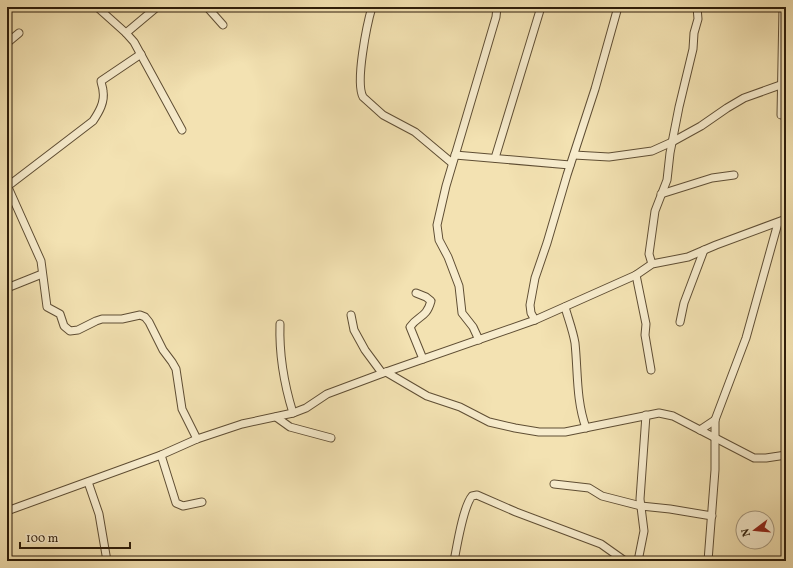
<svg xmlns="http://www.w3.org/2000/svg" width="793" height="568" viewBox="0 0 793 568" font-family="Vollkorn,serif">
<rect width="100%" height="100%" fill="#f3e2b2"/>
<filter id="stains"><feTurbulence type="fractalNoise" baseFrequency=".005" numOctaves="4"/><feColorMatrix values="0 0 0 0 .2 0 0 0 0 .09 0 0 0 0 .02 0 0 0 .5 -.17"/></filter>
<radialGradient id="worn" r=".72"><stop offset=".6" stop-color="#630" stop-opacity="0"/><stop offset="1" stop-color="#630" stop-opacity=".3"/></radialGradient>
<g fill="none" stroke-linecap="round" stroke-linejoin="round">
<g stroke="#5f4e34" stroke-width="9">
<g id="minor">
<path d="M97 7 126 33 134 42 182 130"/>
<path d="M207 7 223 25"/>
<path d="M372 7C367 24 355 82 363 97L383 115 415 132 452 163"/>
<path d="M126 33 157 7"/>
<path d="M7 43 19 33"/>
<path d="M781 115 783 7"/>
<path d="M455 155 570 165"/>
<path d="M574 155 609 157 652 151 672 142 701 126 727 108 744 98 786 83"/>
<path d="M495 158 541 7"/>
<path d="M7 185 41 261 47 307 60 314 64 326 70 331 78 330 96 321 102 319H122L140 315 145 317 149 322 163 350 172 362 176 369 182 409 197 439"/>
<path d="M8 186 93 121C99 112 105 102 103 91 103 87 101 84 101 81L141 54"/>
<path d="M661 194 712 178 734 175"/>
<path d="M652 264 649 254 655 211 667 180 670 153 679 107 693 49 694 33 698 19 697 7"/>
<path d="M636 275 646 324 645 335 651 370"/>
<path d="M7 288 42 274"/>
<path d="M416 293 426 297 431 301C426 319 418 315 410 327L423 359"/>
<path d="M565 307C568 318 573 331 575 343 578 372 576 400 586 428"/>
<path d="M351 315 354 330 365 350 382 373"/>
<path d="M535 320 531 313 530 305 535 278 547 243 567 175 595 89 618 7"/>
<path d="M680 322 684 303 704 250"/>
<path d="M280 324C279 355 284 384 293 413"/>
<path d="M479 340 473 327 462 313 459 286 448 257 439 240 437 225 446 186 496 17 497 7"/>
<path d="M386 372 427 396 460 407 489 422 515 428 539 432H565L659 413 673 416 754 458H766L786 455"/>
<path d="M276 417 290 427 331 438"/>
<path d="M700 430 715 420"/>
<path d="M161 455 176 503 183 506 202 502"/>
<path d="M88 482 99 514 107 561"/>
<path d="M554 484 589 488 602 496 641 506 670 509 712 516"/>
<path d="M7 511 161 455 197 439 242 424 293 413 306 408 327 394 386 372 535 320 636 275 652 264 688 257 716 245 786 219"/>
<path d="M454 561C457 546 463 507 472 496L477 495 516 512 601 544 625 561"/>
<path d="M638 561 644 531 640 499 646 415"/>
<path d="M708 561 715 470V420L746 338 778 223"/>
</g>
</g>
<use href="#minor" stroke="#f7eccd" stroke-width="7"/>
</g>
<rect width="793" height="568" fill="none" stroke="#f3e2b2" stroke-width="24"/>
<rect x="8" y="8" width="777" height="552" fill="none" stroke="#2e1d0a" stroke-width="2"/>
<rect x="12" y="12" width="769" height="544" fill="none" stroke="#2e1d0a"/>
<g transform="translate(755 530) rotate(254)"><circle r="19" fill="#f7eccd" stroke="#a7997f"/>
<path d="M0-3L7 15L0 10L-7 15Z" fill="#8f2418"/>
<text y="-6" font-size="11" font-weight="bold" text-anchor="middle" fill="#2e1d0a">N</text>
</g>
<path d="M20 542v6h110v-6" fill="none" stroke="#2e1d0a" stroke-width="2"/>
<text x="26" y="542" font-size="12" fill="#2e1d0a" stroke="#f7eccd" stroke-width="3" paint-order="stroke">100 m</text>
<rect width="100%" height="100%" filter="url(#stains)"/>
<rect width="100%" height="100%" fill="url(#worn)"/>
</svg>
